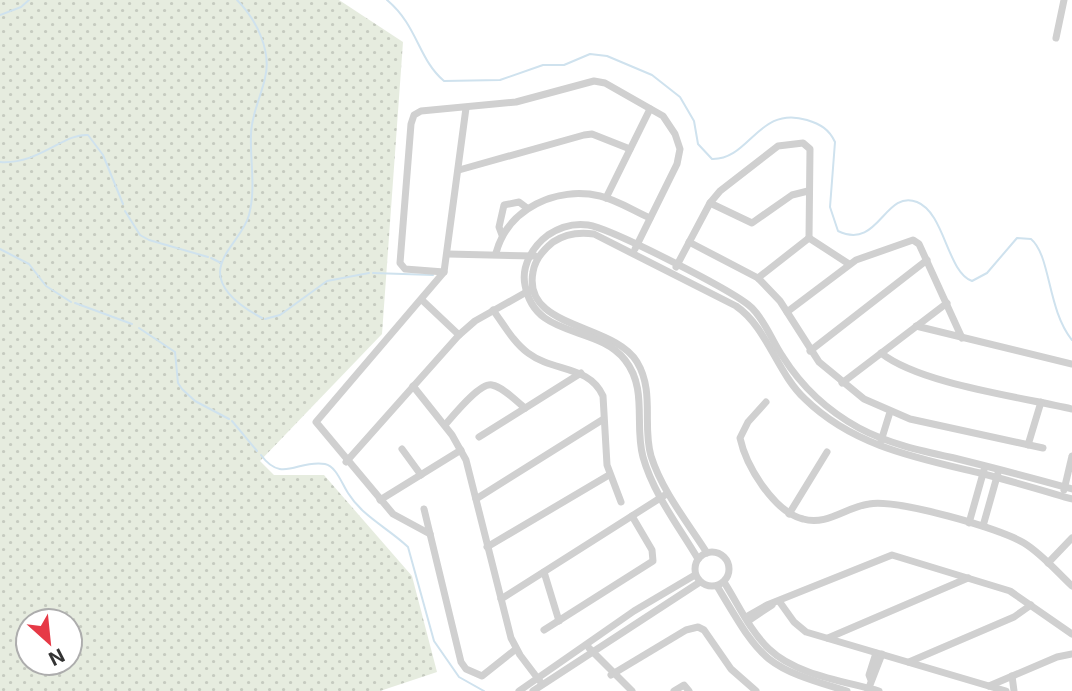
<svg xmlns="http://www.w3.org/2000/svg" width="1072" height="691" viewBox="0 0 1072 691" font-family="Inter,sans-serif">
<defs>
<pattern id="grass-dots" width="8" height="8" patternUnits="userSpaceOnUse" patternTransform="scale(1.75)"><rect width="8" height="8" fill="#e6ecdf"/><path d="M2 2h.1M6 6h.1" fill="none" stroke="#c6cbc0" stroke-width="1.8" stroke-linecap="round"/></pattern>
</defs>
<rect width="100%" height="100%" fill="#fff"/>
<path fill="url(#grass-dots)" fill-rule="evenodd" d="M0 0H339L403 42 382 334 260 461 274 475H324L412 576 437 672 380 691H0ZM28 621H70V663H28Z"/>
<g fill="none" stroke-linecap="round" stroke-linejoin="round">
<g stroke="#cfe2ee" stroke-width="2">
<path d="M237 0C256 19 272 51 265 78 261 97 251 115 251 135 250 161 256 189 249 215 244 235 221 251 220 272 220 293 245 309 262 318"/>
<path d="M387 0C418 26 418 59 444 81L500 80 543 65H564L590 54 607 56 652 75 680 97 694 121 698 144 712 159C750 160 758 105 807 120 820 124 829 129 835 142L830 207 838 231C879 251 884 189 917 202 945 213 947 272 972 281L987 273 1017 238 1031 239C1051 256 1047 309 1072 340"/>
<path d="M0 15 21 7 29 0"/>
<path d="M0 162C38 165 64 133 88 135L103 155 123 204"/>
<path d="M125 211 140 235 149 240 208 257"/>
<path d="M0 249 29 264 46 286 71 302"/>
<path d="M211 258 221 263"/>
<path d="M373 273 433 275"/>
<path d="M75 303 132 324"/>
<path d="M265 319 280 315 327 281 369 273"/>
<path d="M139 328 175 352 178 383 182 389 195 401 229 419"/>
<path d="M232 421 257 451"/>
<path d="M261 455C282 484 298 459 325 464 336 466 342 484 348 493 363 517 388 528 408 547L434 641 459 677 484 691"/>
</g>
<g stroke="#d0d0d0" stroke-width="7">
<path d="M1056 38 1064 0"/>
<path d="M459 170 584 135 592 134 630 149"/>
<path d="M606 198 650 109"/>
<path d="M710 203 752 223 792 195 808 191"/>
<path d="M502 235 499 227 504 205 519 202 527 208"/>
<path d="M809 238 849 264"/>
<path d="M689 242 758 278 780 301 819 362 864 399 910 419 1043 448"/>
<path d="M496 253C508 208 557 186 600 196 617 200 634 211 650 218"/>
<path d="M448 254 535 256"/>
<path d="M676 267 710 203 720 191 778 146 803 143 810 149 809 238"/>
<path d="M444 272 405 269 400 263 411 124 414 115 421 111 516 102 594 81 605 83 663 116 675 134 680 149 677 164 635 249"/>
<path d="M758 278 809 238"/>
<path d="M422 300 459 335"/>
<path d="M493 310C504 325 514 343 528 353 553 372 589 365 603 396L607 465 621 502"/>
<path d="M787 312 856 260 913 240 919 244 962 338"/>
<path d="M916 326 1072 364"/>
<path d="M810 351 927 260"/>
<path d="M881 353C920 384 1021 397 1072 409"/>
<path d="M842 383 947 303"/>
<path d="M413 386 452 435 466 460 511 638 520 655 542 684"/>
<path d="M766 402 748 422 740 438C746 466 774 512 803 519 827 526 846 507 869 504 897 499 1000 528 1024 543 1042 554 1057 572 1072 586"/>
<path d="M445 425C453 416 480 382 492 385 503 387 516 401 525 408"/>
<path d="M479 437 581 373"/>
<path d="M881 441 890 412"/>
<path d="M1028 445 1041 402"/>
<path d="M402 449 421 475"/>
<path d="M346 462 459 335 475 321 530 290"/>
<path d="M1064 490 1072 456"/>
<path d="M476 499 602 420"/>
<path d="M380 500 461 450"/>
<path d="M424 509 461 662 466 669 482 676 516 649"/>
<path d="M789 514 827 452"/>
<path d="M969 523 984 470"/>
<path d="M983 526 998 473"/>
<path d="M430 534 393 514 316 422 444 272 466 108"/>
<path d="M487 547 609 475"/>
<circle cx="712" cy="569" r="17"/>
<path d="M707 553C688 523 662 491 651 456 642 425 655 392 637 362 614 323 522 329 533 272 535 259 543 250 553 242 565 234 580 232 594 234L736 306C767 327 777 373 805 399 853 446 917 458 980 473 1011 481 1041 490 1072 499"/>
<path d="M698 559C679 527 653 493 643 457 634 425 648 389 625 360 597 324 535 340 525 285 521 266 533 246 548 235 560 227 574 223 588 225 610 228 736 292 752 308 766 322 772 341 783 357 802 387 828 411 859 428 889 444 922 451 954 458 994 468 1033 478 1072 489"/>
<path d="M1048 563 1072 538"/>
<path d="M544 572 559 621"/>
<path d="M724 582C738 604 750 631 769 649 796 675 844 681 879 691"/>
<path d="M717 586C762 661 762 666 847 691"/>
<path d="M501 599 665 495"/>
<path d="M779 601 794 622 806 632 1006 691"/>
<path d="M746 617 767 605 892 555 1010 591 1072 634"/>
<path d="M748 621 772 605"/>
<path d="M544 630 653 561 652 550 632 516"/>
<path d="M828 638 968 578"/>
<path d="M589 648 632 691"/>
<path d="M909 662 1014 617 1031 605"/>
<path d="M611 675 686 630 698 627 704 630 731 669 756 691"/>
<path d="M1012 676 1014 691"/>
<path d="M871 680 869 675 876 653"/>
<path d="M989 686 1057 657 1072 654"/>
<path d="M868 690 882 654"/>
<path d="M519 691 634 611 695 575"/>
<path d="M533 691 700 582"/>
<path d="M674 691 684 685 689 691"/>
</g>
</g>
<g transform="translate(49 642) rotate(153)"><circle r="33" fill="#ffffff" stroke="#adadad" stroke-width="2"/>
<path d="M0-5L12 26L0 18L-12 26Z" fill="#e63946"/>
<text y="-10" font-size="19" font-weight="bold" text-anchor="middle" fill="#333333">N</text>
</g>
</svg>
